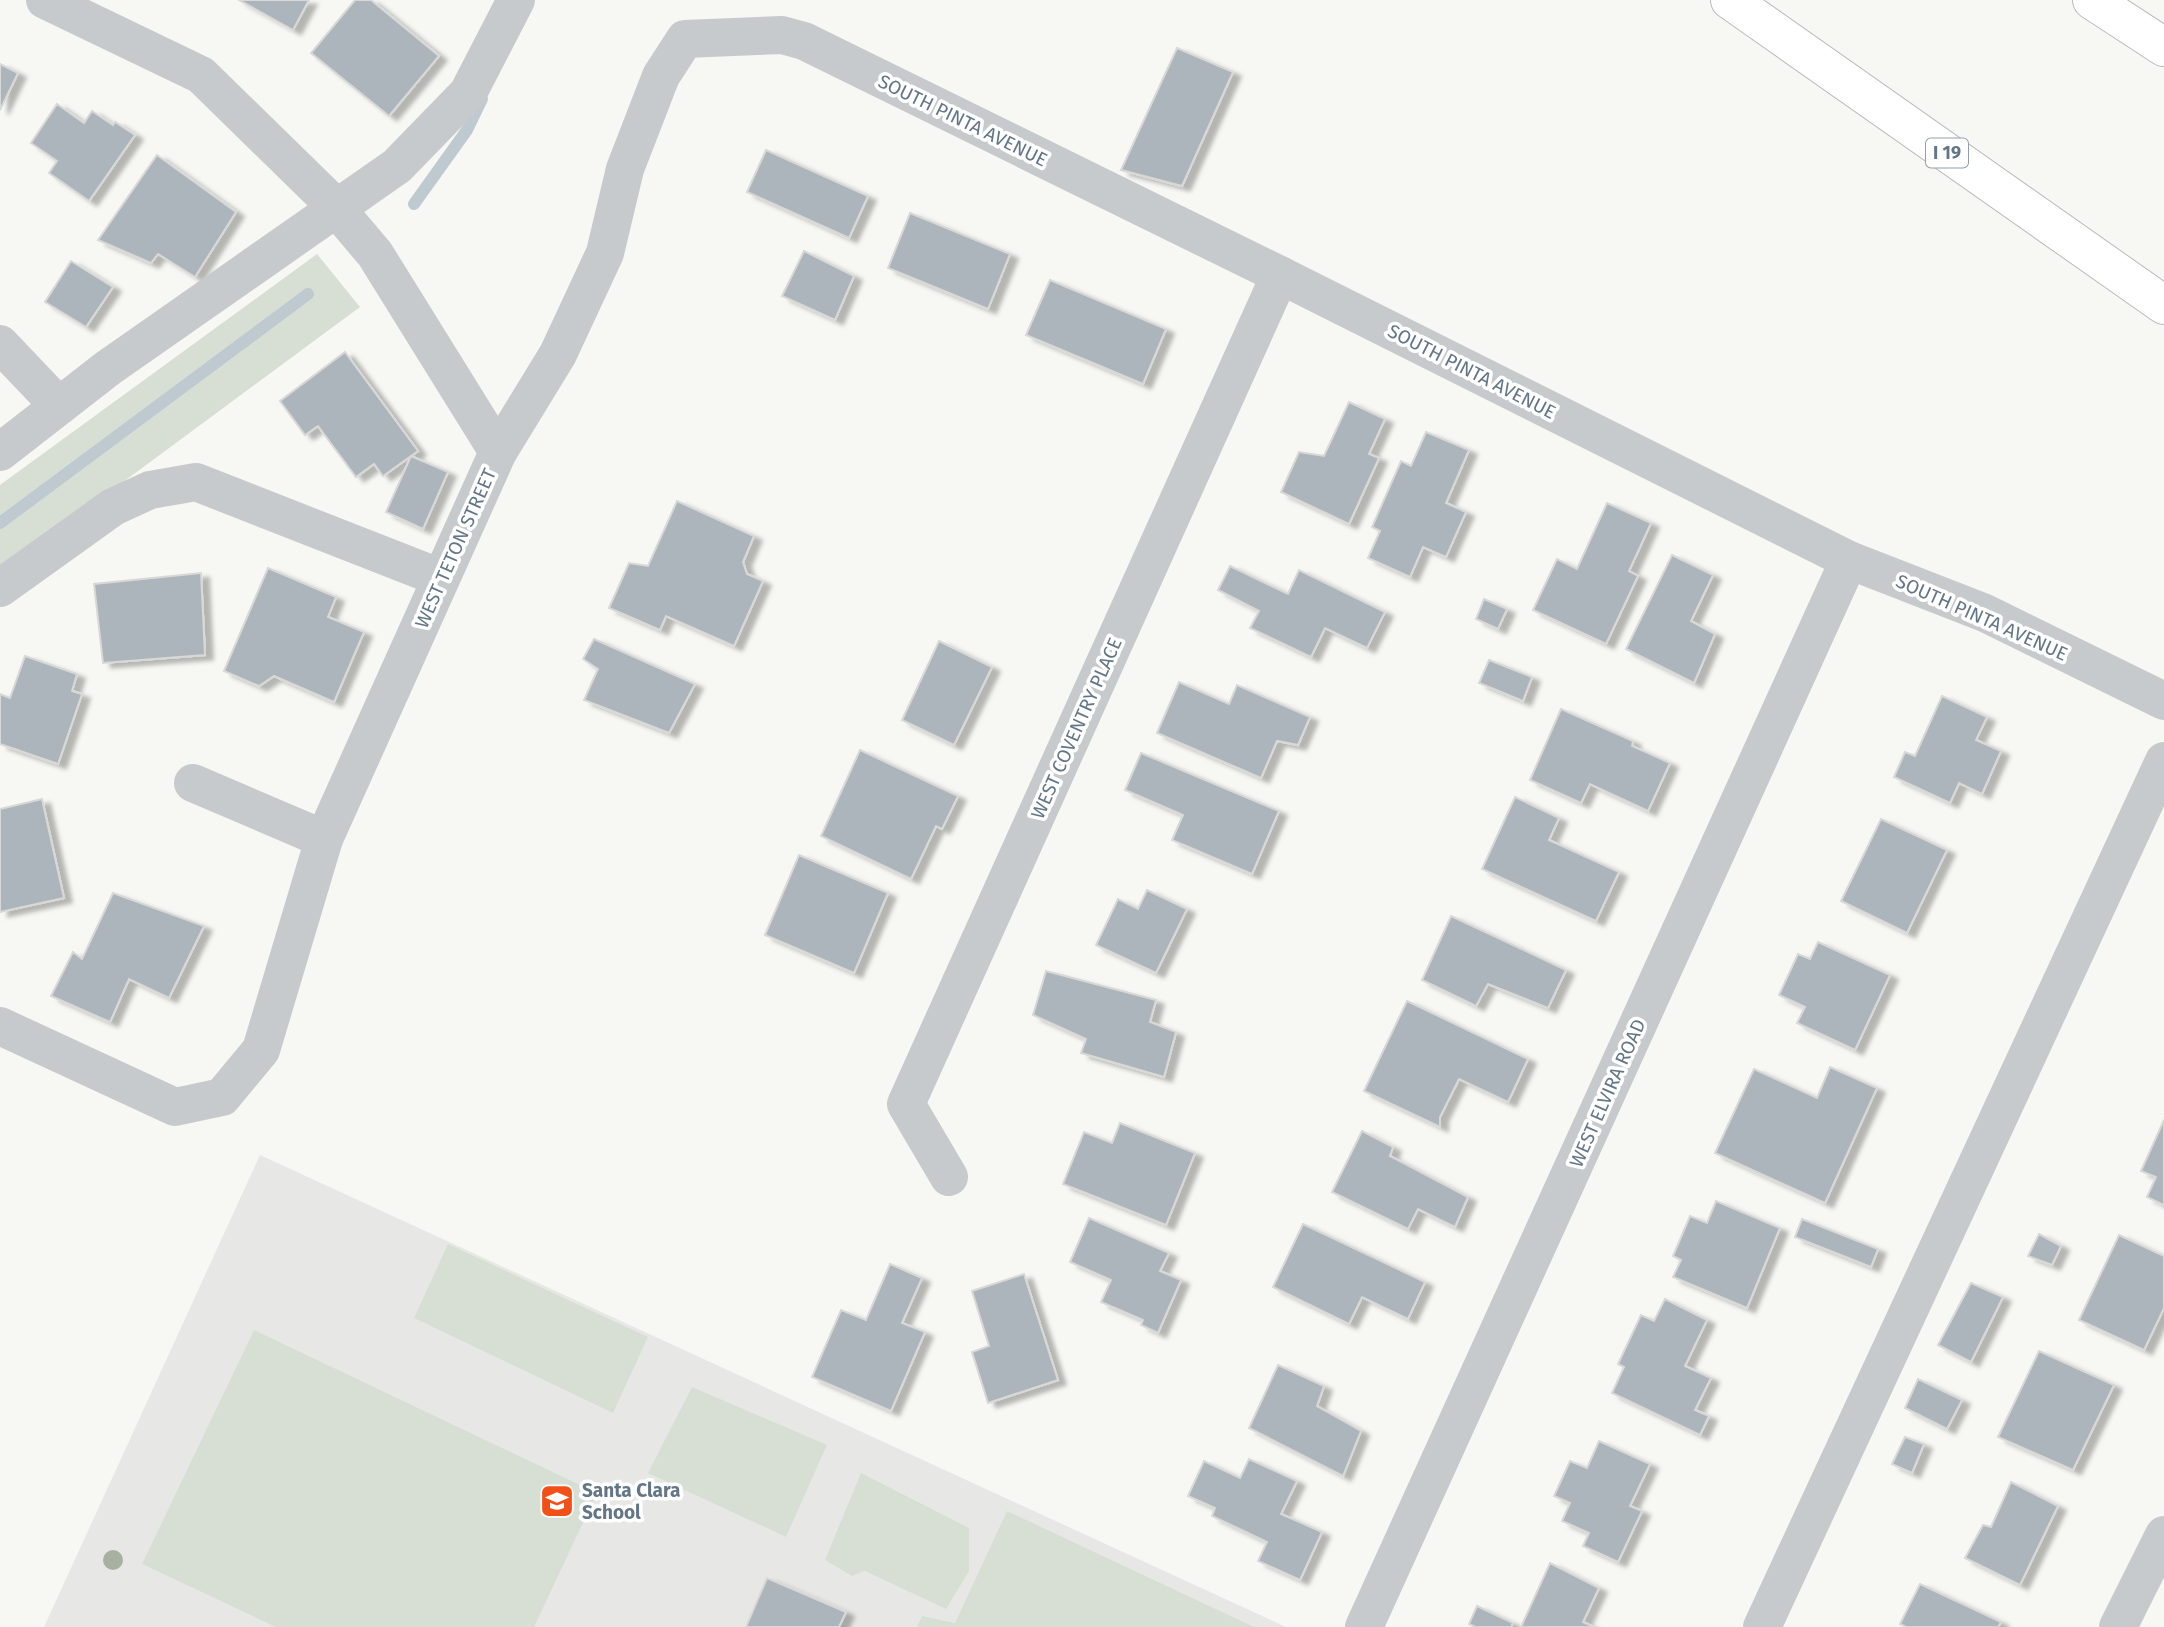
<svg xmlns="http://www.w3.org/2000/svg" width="2164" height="1627" viewBox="0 0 2164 1627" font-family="'Fira Sans',sans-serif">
<defs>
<filter id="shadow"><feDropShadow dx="8" dy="4.5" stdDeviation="2" flood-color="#0004"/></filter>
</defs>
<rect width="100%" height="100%" fill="#f7f7f3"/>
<path fill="#e7e8e6" d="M260 1155 1286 1627H44Z"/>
<g fill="#d7dfd4">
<path d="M317 254 360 307 0 573V485Z"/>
<path d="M448 1244 648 1337 613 1413 414 1318Z"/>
<path d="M254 1330 597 1493 534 1627H276L142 1564Z"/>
<path d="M692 1387 827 1445 786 1537 648 1473Z"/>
<path d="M861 1473 969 1528V1571L946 1609 865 1571 852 1576 825 1560Z"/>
<path d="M1007 1511 1254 1627H917L922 1616 955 1623Z"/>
</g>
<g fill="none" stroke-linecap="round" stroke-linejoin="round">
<g stroke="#bfcad0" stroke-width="12">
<path d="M414 204 467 130 482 99"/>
<path d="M0 523 308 294"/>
</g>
</g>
<g fill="#acb5bb" stroke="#d8d8d6" stroke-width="2" filter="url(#shadow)">
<path d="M239 0H309L293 30Z"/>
<path d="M355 0H371L439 56 389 116 311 53Z"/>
<path d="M1177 48 1233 72 1182 186 1121 170Z"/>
<path d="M0 64 18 73 0 110Z"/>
<path d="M57 104 84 123 92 111 113 125 115 122 135 135 89 201 49 173 57 161 31 143Z"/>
<path d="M766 150 868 196 849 238 747 192Z"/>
<path d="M157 155 236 212 195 277 158 254 151 263 98 240Z"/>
<path d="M910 213 1010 254 988 309 888 268Z"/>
<path d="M804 251 854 276 835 320 782 296Z"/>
<path d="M71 261 113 287 86 327 45 302Z"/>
<path d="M1050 280 1166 329 1143 384 1026 335Z"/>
<path d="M345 352 418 451 383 476 374 464 356 477 318 426 305 435 280 401Z"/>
<path d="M1349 402 1385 419 1369 454 1379 458 1349 524 1281 492 1299 452 1324 456Z"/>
<path d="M1426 432 1469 450 1446 503 1466 512 1446 557 1423 547 1410 577 1368 558 1380 531 1372 527 1401 461 1411 466Z"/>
<path d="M411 456 448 472 423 529 386 512Z"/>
<path d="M677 501 754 536 743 562 747 574 763 581 734 646 666 616 660 630 609 608 629 563 648 566Z"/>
<path d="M1607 503 1651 523 1629 571 1638 576 1606 644 1533 610 1557 559 1577 569Z"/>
<path d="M1672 555 1713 575 1691 621 1715 634 1694 683 1626 649Z"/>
<path d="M1230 566 1288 594 1299 570 1385 612 1367 648 1325 628 1311 657 1250 628 1259 611 1218 590Z"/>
<path d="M268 568 336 597 328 617 364 632 334 702 274 676 259 686 224 671Z"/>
<path d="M201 573 205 655 103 663 94 584Z"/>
<path d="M1484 599 1507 609 1498 629 1476 619Z"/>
<path d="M594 639 695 684 669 733 584 700 598 669 583 659Z"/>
<path d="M939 641 992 667 954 745 902 720Z"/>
<path d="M25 656 77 674 72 691 82 694 58 764 0 744V694L10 698Z"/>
<path d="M1489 660 1532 677 1523 701 1479 683Z"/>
<path d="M1179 682 1229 704 1237 685 1310 717 1298 745 1277 741 1261 778 1157 733Z"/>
<path d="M1942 696 1987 717 1976 740 2001 751 1982 794 1959 783 1950 803 1894 777 1905 752 1915 756Z"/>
<path d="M1561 709 1633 741 1632 746 1670 763 1648 811 1590 784 1581 803 1530 780Z"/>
<path d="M860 750 958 796 942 829 936 826 911 879 821 836Z"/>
<path d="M1141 753 1279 811 1252 874 1172 840 1183 815 1125 790Z"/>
<path d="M1515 797 1559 818 1549 840 1619 872 1596 921 1482 869Z"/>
<path d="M42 799 64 898 0 912V809Z"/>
<path d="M1881 819 1947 850 1907 933 1841 901Z"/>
<path d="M799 855 888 893 854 973 765 935Z"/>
<path d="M1147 890 1187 909 1156 973 1096 945 1118 899 1138 909Z"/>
<path d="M113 893 204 926 169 998 129 979 110 1022 51 996 73 952 82 959Z"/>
<path d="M1451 916 1566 970 1548 1008 1488 984 1476 1006 1422 980Z"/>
<path d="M1818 942 1890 975 1855 1050 1797 1023 1805 1007 1779 995 1798 954 1810 959Z"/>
<path d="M1046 971 1156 1000 1150 1022 1176 1032 1164 1077 1081 1053 1086 1039 1033 1015Z"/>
<path d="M1407 1001 1528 1059 1508 1102 1459 1079 1440 1117V1127L1364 1091Z"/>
<path d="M1830 1067 1877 1088 1825 1203 1715 1153 1754 1069 1817 1098Z"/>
<path d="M2164 1120V1205L2147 1197 2156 1177 2141 1171Z"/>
<path d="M1120 1123 1195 1153 1166 1225 1063 1184 1084 1132 1112 1143Z"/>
<path d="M1362 1131 1393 1147 1390 1156 1468 1197 1455 1227 1418 1209 1408 1229 1332 1192Z"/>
<path d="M1716 1201 1780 1228 1747 1308 1673 1277 1681 1260 1673 1256 1690 1216 1707 1223Z"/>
<path d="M1089 1218 1169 1253 1160 1271 1181 1280 1158 1333 1141 1325 1143 1320 1101 1302 1111 1280 1070 1262Z"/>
<path d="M1802 1219 1878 1249 1871 1267 1795 1237Z"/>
<path d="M1303 1224 1425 1282 1408 1319 1362 1297 1349 1324 1273 1287Z"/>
<path d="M2039 1234 2061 1246 2052 1265 2028 1256Z"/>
<path d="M2119 1235 2164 1256V1308L2144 1350 2079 1320Z"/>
<path d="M890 1264 922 1278 902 1323 925 1332 891 1411 812 1377 841 1310 866 1320Z"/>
<path d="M1024 1274 1058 1380 988 1403 972 1352 989 1346 972 1291Z"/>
<path d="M1971 1283 2003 1297 1971 1362 1938 1345Z"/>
<path d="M1665 1299 1707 1320 1685 1366 1711 1378 1695 1410 1709 1416 1700 1435 1612 1393 1624 1367 1618 1364 1641 1315 1654 1321Z"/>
<path d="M2039 1351 2114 1385 2073 1470 1998 1437Z"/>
<path d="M1278 1365 1324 1386 1317 1406 1361 1431 1343 1476 1249 1428Z"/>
<path d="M1918 1379 1962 1400 1947 1429 1905 1408Z"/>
<path d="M1905 1437 1924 1444 1912 1473 1892 1464Z"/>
<path d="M1599 1441 1650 1464 1630 1506 1642 1511 1618 1562 1583 1546 1589 1533 1562 1521 1570 1503 1554 1496 1570 1461 1587 1468Z"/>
<path d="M1249 1459 1297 1481 1281 1514 1322 1532 1300 1580 1258 1561 1267 1542 1212 1516 1215 1508 1188 1496 1204 1461 1240 1478Z"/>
<path d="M2011 1482 2058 1506 2020 1585 1965 1558 1983 1525 1991 1527Z"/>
<path d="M1550 1563 1599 1588 1583 1622 1594 1627H1521Z"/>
<path d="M767 1578 846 1612 839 1627H746Z"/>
<path d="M1920 1584 2001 1622 1998 1627H1906L1900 1624Z"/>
<path d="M1477 1606 1513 1623 1511 1627H1475L1469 1624Z"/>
</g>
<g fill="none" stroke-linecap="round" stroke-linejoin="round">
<g stroke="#b8bcbf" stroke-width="40">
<g id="highway">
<path d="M1730 0 2164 305"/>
<path d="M2092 0 2164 47"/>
</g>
</g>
<g stroke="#c6cacd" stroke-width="38">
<path d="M45 0 201 75 331 202 375 254 498 452 324 839 193 783"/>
<path d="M0 344 59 406"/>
<path d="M0 452 108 368 397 166 468 93 516 0"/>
<path d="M498 452 558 354 605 253 625 169 661 76 685 39 782 35 804 41 1280 275 1849 560 1985 613 2164 701"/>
<path d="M0 588 113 507 150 490 196 482 441 578"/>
<path d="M0 1026 175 1107 222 1097 261 1050 324 839"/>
<path d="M949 1177 906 1104 1280 275"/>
<path d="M1364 1627 1849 560"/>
<path d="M1762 1627 2164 761"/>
<path d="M2118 1627 2164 1535"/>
</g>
<use href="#highway" stroke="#fff" stroke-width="38"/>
</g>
<circle fill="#a6b1a1" cx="113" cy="1560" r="10"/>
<defs>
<g id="school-square" transform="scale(1.75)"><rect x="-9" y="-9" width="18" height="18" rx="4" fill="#f35017" stroke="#fff"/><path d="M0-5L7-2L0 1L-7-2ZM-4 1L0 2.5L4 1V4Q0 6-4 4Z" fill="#fff"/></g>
</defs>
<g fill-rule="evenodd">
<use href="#school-square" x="557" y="1501"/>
</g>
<g text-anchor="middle" stroke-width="7" stroke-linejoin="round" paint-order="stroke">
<rect fill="#fff" stroke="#929fab" stroke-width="2" x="1926" y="138.5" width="42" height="29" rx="5"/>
<g font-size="18" font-weight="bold" fill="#637687">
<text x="1947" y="159">I 19</text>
</g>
<g font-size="19" fill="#637687" stroke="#fff">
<text transform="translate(963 120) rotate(26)" y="7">SOUTH PINTA AVENUE</text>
<text transform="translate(1472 371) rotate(27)" y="7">SOUTH PINTA AVENUE</text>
<text transform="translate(455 548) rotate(-66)" y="7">WEST TETON STREET</text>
<text transform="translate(1982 617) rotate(24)" y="7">SOUTH PINTA AVENUE</text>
<text transform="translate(1076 728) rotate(-66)" y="7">WEST COVENTRY PLACE</text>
<text transform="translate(1607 1093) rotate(-66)" y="7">WEST ELVIRA ROAD</text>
</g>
<g font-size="19" font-weight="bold" fill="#637687" stroke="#fff" text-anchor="start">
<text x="582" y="1497">Santa Clara<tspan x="582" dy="22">School</tspan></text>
</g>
</g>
</svg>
